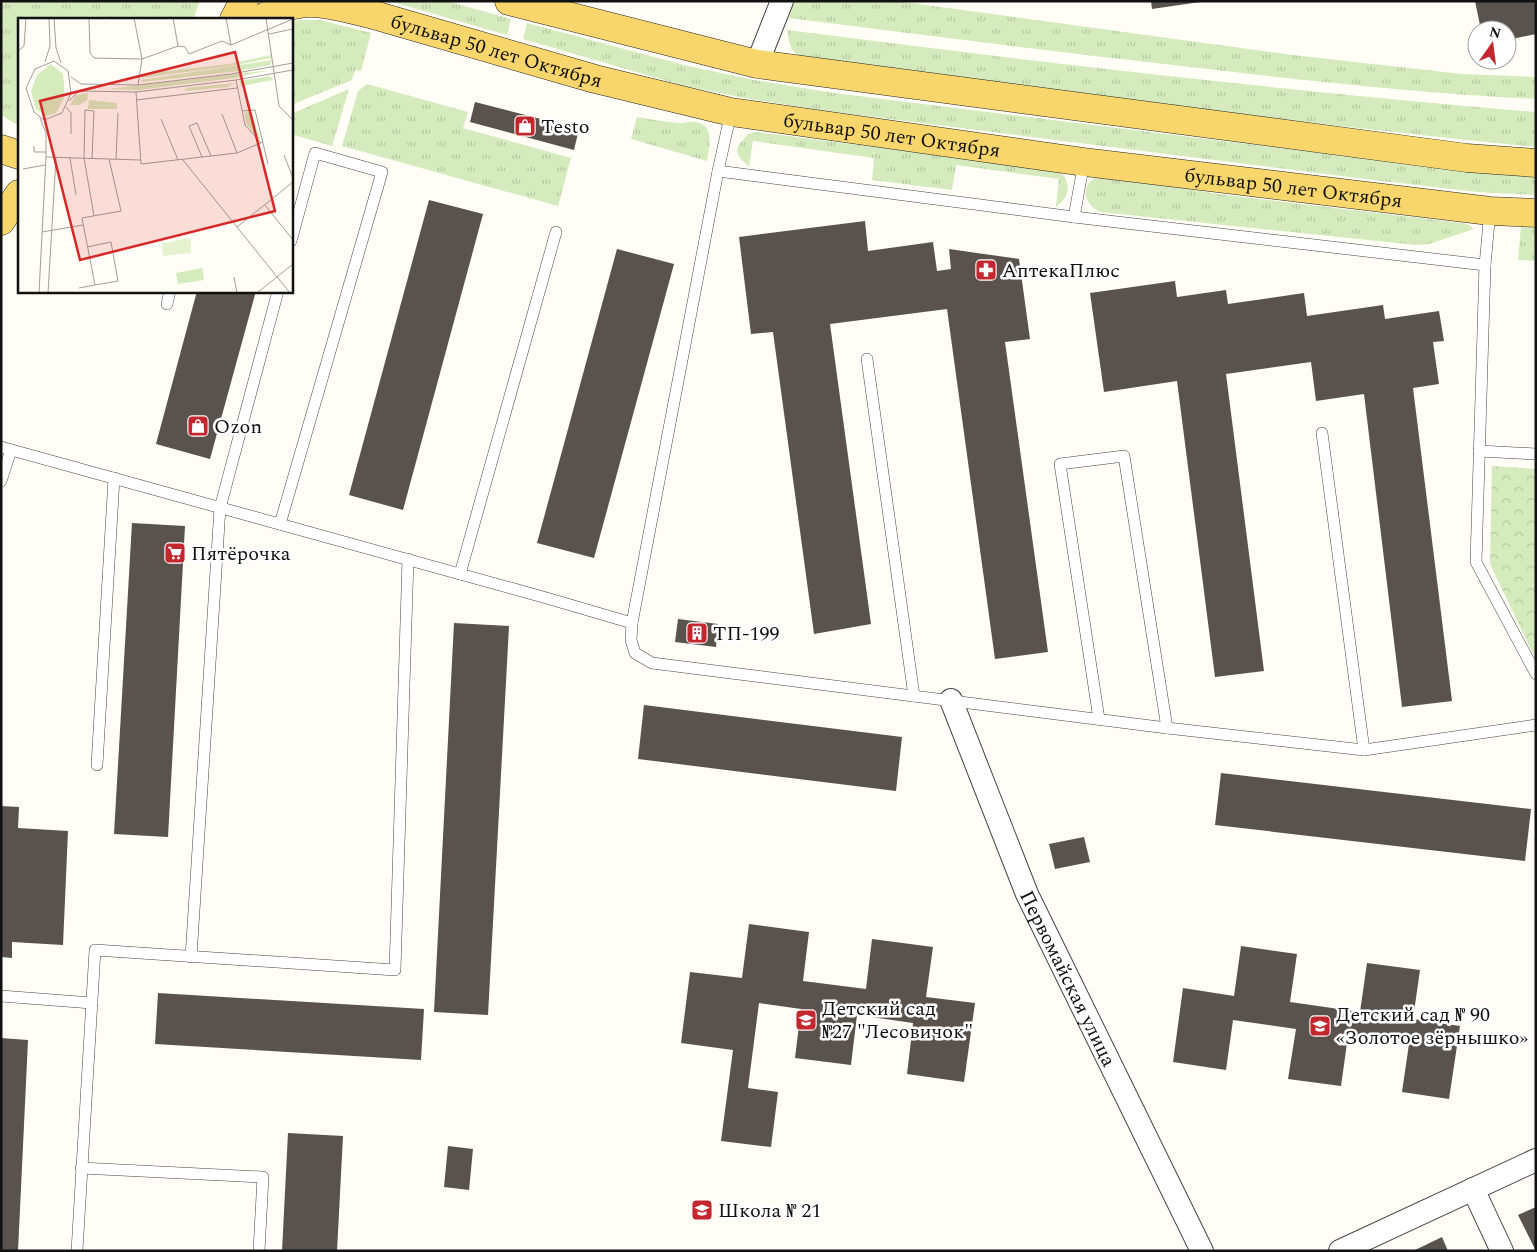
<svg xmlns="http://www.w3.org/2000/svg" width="1537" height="1252" viewBox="0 0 1537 1252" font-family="Spectral,serif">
<defs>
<pattern id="grass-tufts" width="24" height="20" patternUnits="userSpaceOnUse" patternTransform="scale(1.25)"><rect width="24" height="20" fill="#d5ebbd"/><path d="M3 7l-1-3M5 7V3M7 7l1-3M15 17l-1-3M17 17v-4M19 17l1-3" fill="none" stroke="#b6c8a1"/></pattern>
<pattern id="park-crowns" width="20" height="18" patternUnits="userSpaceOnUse" patternTransform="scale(1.25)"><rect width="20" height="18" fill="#d5ebbd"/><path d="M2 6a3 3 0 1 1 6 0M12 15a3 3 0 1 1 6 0" fill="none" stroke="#b6c8a1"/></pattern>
</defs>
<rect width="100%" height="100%" fill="#fffdf5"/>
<g fill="url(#grass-tufts)">
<path d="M1 1H200L193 19H19V124L14 123 1 115Z"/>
<path d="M389 1H447L511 19 507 35Z"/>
<path d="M794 1H897L1293 55 1462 74 1536 77V99C1418 93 1300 80 1182 66 1051 51 920 35 789 18Z"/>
<path d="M300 20H320L371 33 361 71 355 70 352 80 291 105V22Z"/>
<path d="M527 23 688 66 754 80 834 93 1482 173 1536 176V195L1478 192 1373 180 827 111 744 98 681 85 523 39Z"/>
<path d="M787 30C1036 62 1285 91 1536 112V147C1291 123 1047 90 804 58 789 52 790 44 787 30Z"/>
<path d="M367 84 468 112 463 128 571 158 558 206 342 146 358 91Z"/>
<path d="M349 89 332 146 291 134V114Z"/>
<path d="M637 117C651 119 665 122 680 123 685 123 690 121 695 122 716 124 709 148 707 161L631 139Z"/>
<path d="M756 132 1057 170C1072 179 1071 198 1056 206L1059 179 956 165 952 190 872 180 874 158 753 141 749 167 740 158 737 152 738 146 748 134Z"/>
<path d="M1098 176H1112L1218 194 1462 223 1469 225 1474 229 1429 244 1416 245 1100 212C1083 204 1080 185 1098 176Z"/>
<path d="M1521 227 1536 228V261L1518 260Z"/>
</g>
<path fill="url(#park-crowns)" d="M1492 466 1536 469V660L1490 564Z"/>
<g fill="#5a524d">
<path d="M1151 1H1200V2L1152 9Z"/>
<path d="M1475 1H1536V34L1507 40V30H1481Z"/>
<path d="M475 102 579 129 574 150 470 122Z"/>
<path d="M429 200 483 214 403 510 349 495Z"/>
<path d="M865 221 868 251 933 242 937 271 951 269 949 249 1019 259 1030 339 1005 342 1048 652 995 659 947 309 830 324 871 624 814 634 773 332 751 334 739 237Z"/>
<path d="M617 249 674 264 594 558 537 543Z"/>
<path d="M1175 281 1177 297 1226 290 1228 304 1304 293 1307 316 1383 305 1385 319 1439 311 1444 341 1433 342 1439 384 1413 388 1452 701 1402 707 1364 394 1316 401 1311 362 1226 374 1264 671 1215 677 1177 381 1104 392 1090 293Z"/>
<path d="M197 291H256L210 459 156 444Z"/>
<path d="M132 523 185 526 168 837 114 834Z"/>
<path d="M678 619 718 624 716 647 675 642Z"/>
<path d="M454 623 509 626 488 1015 434 1012Z"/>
<path d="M644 705 902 737 896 791 638 759Z"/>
<path d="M1221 773 1531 809 1525 861 1215 825Z"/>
<path d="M1 806 19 807 18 828 68 831 63 945 12 942V958L1 957Z"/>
<path d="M1084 837 1090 862 1055 869 1049 844Z"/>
<path d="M749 924 809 932 803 981 866 989 872 939 933 947 926 997 975 1003 964 1082 907 1074 913 1023 857 1015 851 1065 795 1058 801 1009 759 1003 748 1088 778 1092 771 1147 721 1141 733 1050 681 1043 690 972 742 978Z"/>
<path d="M1241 946 1297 954 1290 1002 1360 1012 1367 963 1420 970 1413 1019 1460 1026 1449 1099 1402 1092 1409 1044 1348 1036 1341 1086 1288 1079 1296 1029 1233 1020 1226 1070 1173 1062 1183 988 1234 996Z"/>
<path d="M158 993 424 1009 421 1060 155 1044Z"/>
<path d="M1 1038 28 1040 18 1251H1Z"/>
<path d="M288 1133 343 1136 337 1251H282Z"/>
<path d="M448 1146 473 1149 469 1190 444 1187Z"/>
<path d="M1536 1207V1251L1518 1215Z"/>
<path d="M1442 1237 1448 1251H1413Z"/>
</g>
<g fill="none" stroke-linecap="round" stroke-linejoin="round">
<g stroke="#444" stroke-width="12">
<g id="service">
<path d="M731 112 718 171 632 623 631 640 635 653 652 663 1167 728 1364 750 1536 725"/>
<path d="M718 171 1074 217 1485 265"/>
<path d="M1490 211 1485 265 1476 562 1536 674"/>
<path d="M1074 217 1084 162"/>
<path d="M167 304 170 291"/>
<path d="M867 359 914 696"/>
<path d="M1322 433 1364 750"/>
<path d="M1 447 543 597 632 623"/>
<path d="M1479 451 1536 454"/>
<path d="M1 481 11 450"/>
<path d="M280 524 382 172 315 153 291 241"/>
<path d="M460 574 556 232"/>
<path d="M1099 719 1060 464 1124 456 1167 728"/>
<path d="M97 765 114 478"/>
<path d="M191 957 220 508 278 291"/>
<path d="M1 996 92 1003"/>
<path d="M81 1168 263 1177 259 1251"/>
<path d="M77 1251 95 950 395 970 408 559"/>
</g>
</g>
<g stroke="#444" stroke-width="24">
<g id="minor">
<path d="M757 64 782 1"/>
<path id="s1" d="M951 700 1027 894 1202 1251"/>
<path d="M1473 1189 1502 1251"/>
<path d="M1340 1251 1536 1160"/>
</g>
</g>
<g stroke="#222" stroke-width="29">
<g id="primary">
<path d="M509 1 757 64 1467 158 1536 163"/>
<path d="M234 19 244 1"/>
<path id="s2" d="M261 19C275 11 293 3 309 3 327 2 356 11 374 15L595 79 731 112 1084 162 1490 211 1536 213"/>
<path d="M1 149 19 155"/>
<path d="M1 221 19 194"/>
</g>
</g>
<use href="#service" stroke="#fff" stroke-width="11"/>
<use href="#minor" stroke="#fff" stroke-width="22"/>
<use href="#primary" stroke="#f9d66b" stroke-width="28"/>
</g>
<defs>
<g id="shop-square" transform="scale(1.125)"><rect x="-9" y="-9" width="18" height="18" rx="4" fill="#c4262e" stroke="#fff"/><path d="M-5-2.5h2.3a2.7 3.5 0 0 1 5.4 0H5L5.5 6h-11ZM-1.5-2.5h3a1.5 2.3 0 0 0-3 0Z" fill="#fff"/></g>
<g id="pharmacy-square" transform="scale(1.125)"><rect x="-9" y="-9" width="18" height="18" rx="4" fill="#c4262e" stroke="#fff"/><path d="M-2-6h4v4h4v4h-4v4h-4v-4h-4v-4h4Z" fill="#fff"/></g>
<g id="supermarket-square" transform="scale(1.125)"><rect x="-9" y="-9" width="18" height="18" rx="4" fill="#c4262e" stroke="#fff"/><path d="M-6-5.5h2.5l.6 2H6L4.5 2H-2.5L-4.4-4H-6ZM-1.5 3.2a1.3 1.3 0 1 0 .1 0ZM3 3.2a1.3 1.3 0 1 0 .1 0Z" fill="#fff"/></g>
<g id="building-square" transform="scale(1.125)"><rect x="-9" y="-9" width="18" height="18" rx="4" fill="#c4262e" stroke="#fff"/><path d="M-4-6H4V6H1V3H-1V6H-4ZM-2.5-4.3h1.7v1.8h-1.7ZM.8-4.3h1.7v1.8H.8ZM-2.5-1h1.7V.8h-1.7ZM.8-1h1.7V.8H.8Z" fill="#fff"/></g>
<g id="school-square" transform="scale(1.125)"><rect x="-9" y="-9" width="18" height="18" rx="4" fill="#c4262e" stroke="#fff"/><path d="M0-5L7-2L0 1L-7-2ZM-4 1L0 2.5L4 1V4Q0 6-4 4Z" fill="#fff"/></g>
</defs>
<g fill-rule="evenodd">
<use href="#shop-square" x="525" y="126"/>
<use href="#pharmacy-square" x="986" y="270"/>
<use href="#shop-square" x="198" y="426"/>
<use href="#supermarket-square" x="175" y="553"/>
<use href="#building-square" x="697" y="633"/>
<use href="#school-square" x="806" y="1020"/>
<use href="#school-square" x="1320" y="1026"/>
<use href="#school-square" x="702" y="1210"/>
</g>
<g text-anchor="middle" stroke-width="5" stroke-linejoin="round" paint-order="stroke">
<g font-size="20" fill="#111" stroke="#fff">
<text dy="7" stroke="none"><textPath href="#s2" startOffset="245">бульвар 50 лет Октября</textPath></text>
<text dy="7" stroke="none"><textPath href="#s2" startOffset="650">бульвар 50 лет Октября</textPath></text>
<text dy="7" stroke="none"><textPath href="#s2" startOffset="1055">бульвар 50 лет Октября</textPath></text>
<text dy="7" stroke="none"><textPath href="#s1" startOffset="302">Первомайская улица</textPath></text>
</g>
<g font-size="20" fill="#111" stroke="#fff" text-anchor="start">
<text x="541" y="133">Testo</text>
<text x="1002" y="277">АптекаПлюс</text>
<text x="214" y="433">Ozon</text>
<text x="191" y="560">Пятёрочка</text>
<text x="713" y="640">ТП-199</text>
<text x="822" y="1015">Детский сад<tspan x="822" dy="23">№27 "Лесовичок"</tspan></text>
<text x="1336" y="1021">Детский сад № 90<tspan x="1336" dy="23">«Золотое зёрнышко»</tspan></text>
<text x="718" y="1217">Школа № 21</text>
</g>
</g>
<g transform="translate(18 18)">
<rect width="275" height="275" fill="#fffdf5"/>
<path d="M253 37V40L212 48 123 60 125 56 210 46ZM254 42 252 47 221 53 124 64 123 62ZM33 46 45 56 47 78 38 95 28 98 18 91 13 73 19 57ZM252 52 216 60 120 72 90 71ZM252 58 255 62 223 68 222 63ZM216 65 210 69 166 73 168 70ZM70 75 69 82 61 87H52L58 77ZM71 82 99 85V91H70Z" fill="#d5ebbd"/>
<path d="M233 93 242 120 240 121 229 107 226 95ZM184 250 186 262 160 266 158 255Z" fill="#d5ebbd"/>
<path d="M169 220 173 222V235L145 238 144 226Z" fill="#e6f2cf"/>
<path fill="none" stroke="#a09f9a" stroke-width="1" d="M36 0 38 30 43 45M71 0 72 35 76 40 124 41 160 28 167 29 171 36 204 23 213 27M116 0 124 41 120 67M155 0 160 28M208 0 213 27M248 0 261 88 275 102M251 16 275 11M213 27 275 1M0 33 6 28 8 0M36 43 50 53 53 75 44 95 26 102 16 94 8 70 17 51ZM27 44 32 28 31 0M53 59 63 66 120 67 213 56 275 45M218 62 227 107 243 125M118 74 123 146 219 135 245 124M118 82 219 70M51 83 61 73 118 74 218 62 275 52M48 89 53 95V116M224 93 237 92 250 146M204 96 219 135M143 101 160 142M16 128V134H28M266 137 275 160M28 139 122 142M184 139 171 108 179 105 193 138M52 140 58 177M74 141 76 93 67 92 66 140 76 198M98 141 100 95M165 142 272 275M5 151 27 147M247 187 275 222M219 209 275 164M24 214 65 207M69 229 93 224 100 263 77 267M216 259 219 275M61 270 77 267 64 200 103 193 91 141M21 275 28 139V115L22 100M30 275 38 140M239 275 275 246"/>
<path fill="#d62828" fill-opacity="0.15" stroke="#d62828" stroke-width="2.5" d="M217 34 257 193 62 242 22 83Z"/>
<rect width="275" height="275" fill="none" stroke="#111" stroke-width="2.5"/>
</g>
<rect width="1537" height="1252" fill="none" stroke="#111111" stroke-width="5"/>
<g transform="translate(1492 45) rotate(14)"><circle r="24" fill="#ffffff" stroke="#a0a0a0"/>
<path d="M0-4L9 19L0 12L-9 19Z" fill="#c4262e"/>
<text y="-8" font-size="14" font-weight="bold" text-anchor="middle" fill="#111111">N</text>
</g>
</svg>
